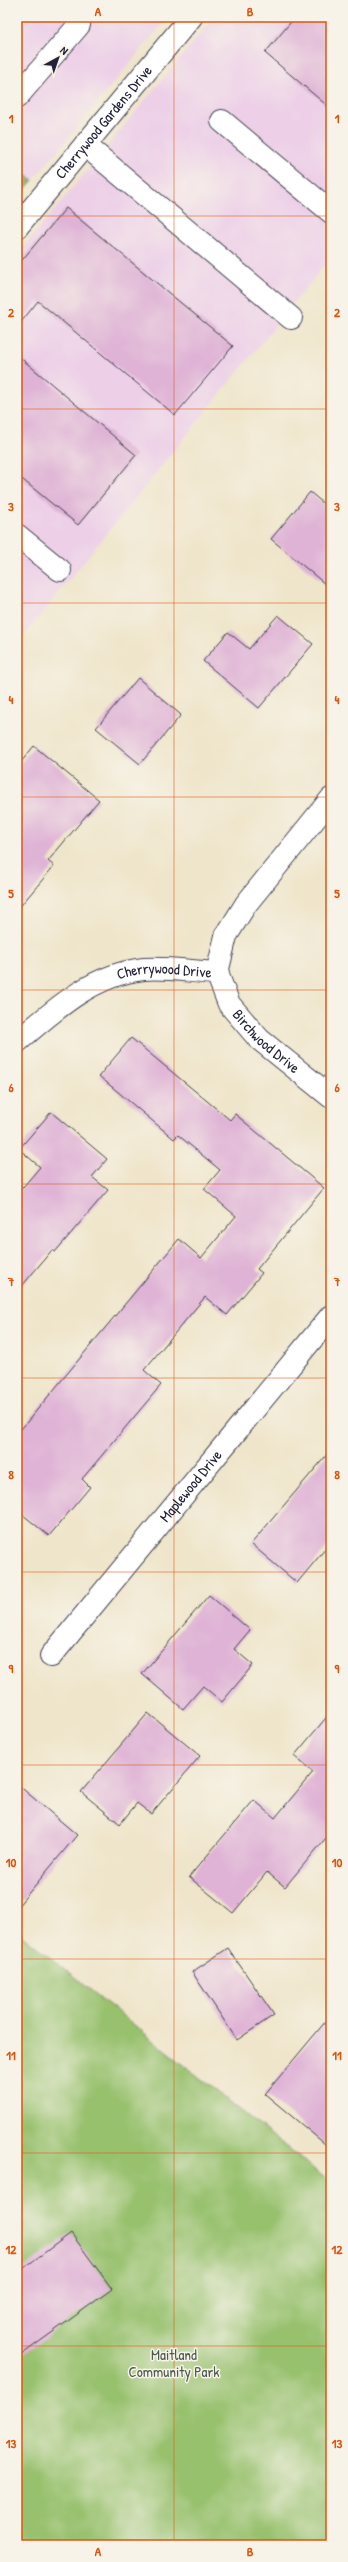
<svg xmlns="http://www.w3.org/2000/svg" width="348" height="2562" viewBox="0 0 348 2562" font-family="'Patrick Hand',sans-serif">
<rect width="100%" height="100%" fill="#f7f3e8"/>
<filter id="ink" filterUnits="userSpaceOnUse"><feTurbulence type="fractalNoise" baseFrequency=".025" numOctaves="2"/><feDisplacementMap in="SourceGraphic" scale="8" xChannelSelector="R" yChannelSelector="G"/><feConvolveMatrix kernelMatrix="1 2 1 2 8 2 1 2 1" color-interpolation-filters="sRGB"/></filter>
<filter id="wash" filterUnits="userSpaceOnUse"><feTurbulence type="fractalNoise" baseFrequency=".012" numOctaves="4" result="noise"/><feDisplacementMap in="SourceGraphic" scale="16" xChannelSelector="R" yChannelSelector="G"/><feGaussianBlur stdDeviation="0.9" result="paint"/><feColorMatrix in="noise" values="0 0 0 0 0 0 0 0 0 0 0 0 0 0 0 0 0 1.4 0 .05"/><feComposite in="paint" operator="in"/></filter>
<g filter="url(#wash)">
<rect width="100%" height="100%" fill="#efe5ca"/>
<g fill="#edd0e8">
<path d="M17 17H168L33 180 17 168Z"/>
<path d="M214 17H331V257L17 644V255Z"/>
</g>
<path fill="#98c16e" stroke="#5d7254" d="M17 1931 331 2183V2545H17Z"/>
<path fill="#7aa761" stroke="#4e644e" d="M17 168 33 180 17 199Z"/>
<g id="blocks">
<g fill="#dfb3d6">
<path d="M295 17H331V109L265 53Z"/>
<path d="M66 208 233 346 175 415 38 301 17 327V266Z"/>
<path d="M17 355 136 455 78 525 17 475Z"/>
<path d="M310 492 331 510V589L271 539Z"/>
<path d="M278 615 313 644 259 708 203 661 228 632 249 649Z"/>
<path d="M138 678 181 715 140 764 96 728Z"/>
<path d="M34 746 99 800 48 861 54 866 17 910V767Z"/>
<path d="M131 1038 230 1120 235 1114 324 1188 257 1269 262 1273 227 1315 205 1297 144 1370 161 1385 82 1479 90 1487 49 1536 17 1510V1434L179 1239 201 1258 236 1216 204 1189 220 1170 178 1135 174 1139 99 1076Z"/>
<path d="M51 1112 107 1159 92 1177 108 1190 55 1252 52 1250 17 1292V1194L40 1167 19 1149Z"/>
<path d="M331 1450V1542L297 1583 251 1544Z"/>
<path d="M209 1595 250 1630 234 1649 253 1665 222 1702 203 1686 183 1709 142 1674Z"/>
<path d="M331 1712V1832L285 1887 267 1872 233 1913 189 1877 254 1800 275 1818 313 1772 294 1756Z"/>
<path d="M148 1713 200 1756 151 1814 137 1803 120 1824 81 1792Z"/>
<path d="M17 1784 77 1835 17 1907Z"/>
<path d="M228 1948 274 2015 237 2040 192 1972Z"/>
<path d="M331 2015V2149L265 2094Z"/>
<path d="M71 2233 112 2289 17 2358V2273Z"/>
</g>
</g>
</g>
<g filter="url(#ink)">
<use href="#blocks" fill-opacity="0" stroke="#413f50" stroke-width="1"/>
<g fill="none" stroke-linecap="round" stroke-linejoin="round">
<g stroke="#413f50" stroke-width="24">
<g id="minor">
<path d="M17 97 79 25 80 17"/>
<path d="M222 121 331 212"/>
<path d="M85 145 291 318"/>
<path id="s1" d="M17 227 191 17"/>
<path d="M17 535 60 570"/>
<path d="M217 973 226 936 246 904 331 799"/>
<path id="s2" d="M217 973 229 1004 259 1039 331 1097"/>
<path id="s3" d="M17 1042C54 1010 93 974 144 969 167 967 194 972 217 973"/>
<path id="s4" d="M51 1656 331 1316"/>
</g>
</g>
<use href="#minor" stroke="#fff" stroke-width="22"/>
</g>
</g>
<path fill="none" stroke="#de560e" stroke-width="1" stroke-opacity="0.55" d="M174 17V2545M17 216H331M17 409H331M17 603H331M17 797H331M17 990H331M17 1184H331M17 1378H331M17 1572H331M17 1765H331M17 1959H331M17 2153H331M17 2346H331"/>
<g text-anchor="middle" stroke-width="3" stroke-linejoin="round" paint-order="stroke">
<g font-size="15" fill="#22223b" stroke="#f7f3e8">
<text dy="5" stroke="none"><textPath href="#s1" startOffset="136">Cherrywood Gardens Drive</textPath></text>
<text dy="5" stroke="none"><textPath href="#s3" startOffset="169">Cherrywood Drive</textPath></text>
<text dy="5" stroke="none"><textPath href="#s2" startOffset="86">Birchwood Drive</textPath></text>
<text dy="5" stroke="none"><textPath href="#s4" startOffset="220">Maplewood Drive</textPath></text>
</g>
<g font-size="15" fill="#4b5a4d" stroke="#f7f3e8">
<text x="174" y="2360">Maitland<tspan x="174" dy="17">Community Park</tspan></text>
</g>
</g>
<rect width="348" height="2562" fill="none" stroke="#f7f3e8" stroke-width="44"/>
<g transform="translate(58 58) rotate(40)" stroke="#f7f3e8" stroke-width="3" paint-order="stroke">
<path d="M0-3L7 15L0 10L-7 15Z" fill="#22223b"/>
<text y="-6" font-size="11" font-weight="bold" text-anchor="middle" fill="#22223b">N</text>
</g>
<rect x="22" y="22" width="304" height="2518" fill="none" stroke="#de560e" stroke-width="1.5"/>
<g font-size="13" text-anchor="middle" font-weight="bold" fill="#de560e">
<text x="98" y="16">A</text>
<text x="250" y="16">B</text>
<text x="11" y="123">1</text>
<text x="337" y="123">1</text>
<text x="11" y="317">2</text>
<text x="337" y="317">2</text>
<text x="11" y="511">3</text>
<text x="337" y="511">3</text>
<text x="11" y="704">4</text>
<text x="337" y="704">4</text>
<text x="11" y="898">5</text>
<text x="337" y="898">5</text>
<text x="11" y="1092">6</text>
<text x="337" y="1092">6</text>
<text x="11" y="1286">7</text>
<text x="337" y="1286">7</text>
<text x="11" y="1479">8</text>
<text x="337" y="1479">8</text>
<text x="11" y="1673">9</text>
<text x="337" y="1673">9</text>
<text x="11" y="1867">10</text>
<text x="337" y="1867">10</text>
<text x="11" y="2060">11</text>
<text x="337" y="2060">11</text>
<text x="11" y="2254">12</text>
<text x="337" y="2254">12</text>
<text x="11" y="2448">13</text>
<text x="337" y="2448">13</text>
<text x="98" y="2556">A</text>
<text x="250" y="2556">B</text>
</g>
</svg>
